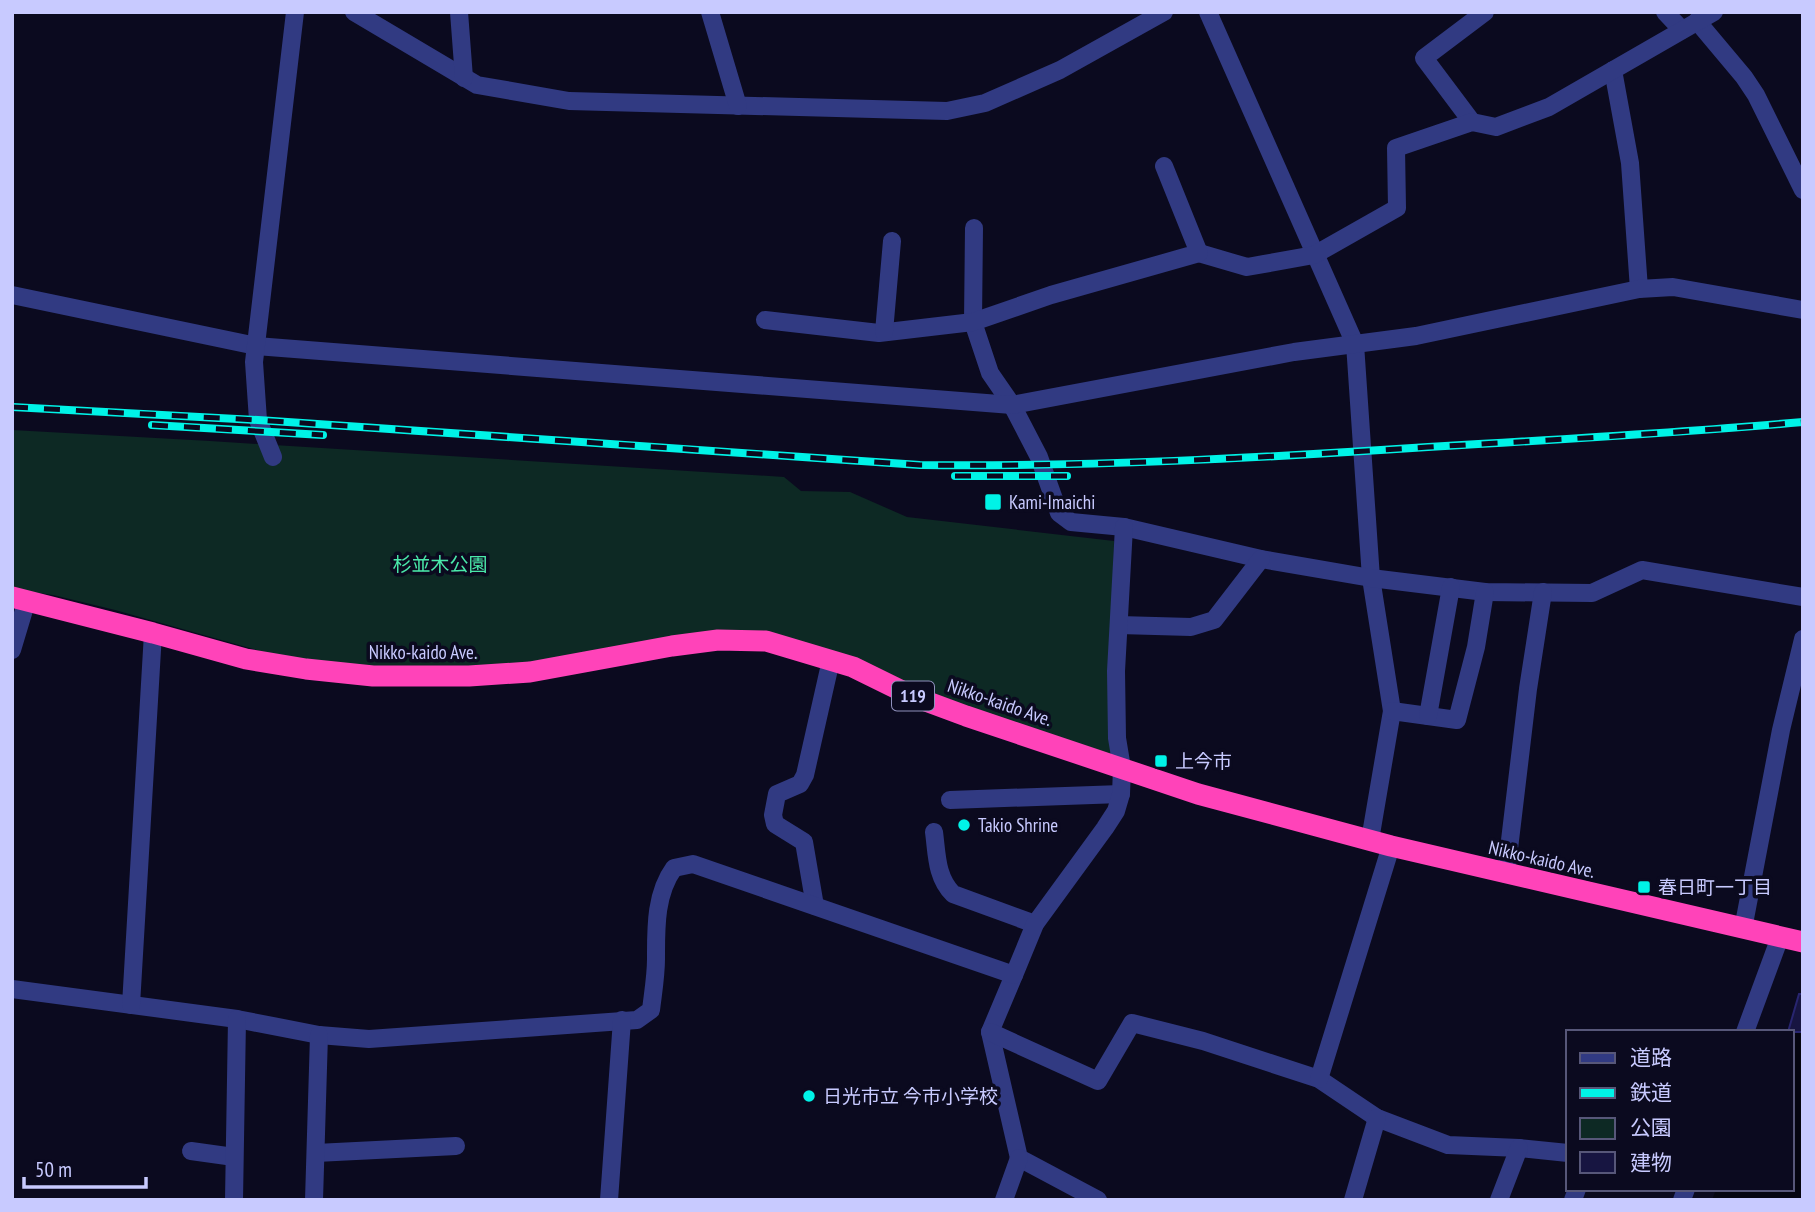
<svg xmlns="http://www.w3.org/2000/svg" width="1815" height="1212" viewBox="0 0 1815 1212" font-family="'PT Sans Narrow','Noto Sans JP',sans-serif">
<rect width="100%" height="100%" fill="#0b0a1f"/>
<path fill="#0d2924" d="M12 430 210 441 784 477 801 491 850 492 907 517 1114 541 1111 727 1115 760 774 637 530 669 442 673 303 663 115 610 53 595 12 589Z"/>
<path fill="#0007" d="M1803 1020V1200H1712L1716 1189H1792V1032Z"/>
<path fill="#171541" stroke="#282570" stroke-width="2" d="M1799 994H1803V1032H1788Z"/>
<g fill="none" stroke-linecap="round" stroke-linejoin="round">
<g stroke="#313a82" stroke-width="18">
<path d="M354 12 477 85 569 101 947 111 985 103 1060 70 1164 12"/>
<path d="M459 12 464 78"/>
<path d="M710 12 738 106"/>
<path d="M1208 12 1355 344 1371 578 1392 711 1370 840"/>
<path d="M1665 12 1682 30"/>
<path d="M1697 21 1744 77 1756 95 1803 190"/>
<path d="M1613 70 1630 163 1639 289"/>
<path d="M1472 122 1424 58 1485 12"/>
<path d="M974 228 973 322 990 373 1012 405 1039 457 1059 513 1071 522 1124 527 1261 559 1371 578 1485 592 1592 593 1642 570 1803 597"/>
<path d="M1199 253 1247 267 1314 255 1397 208 1396 148 1472 122 1496 127 1549 107 1714 12"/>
<path d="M12 295 256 346 1012 405 1294 352 1416 336 1639 289 1673 287 1803 310"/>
<path d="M765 320 879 333 973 322 1051 295 1199 253 1164 166"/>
<path d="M884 332 892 241"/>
<path d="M273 457 258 420 254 362 295 12"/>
<path d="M1119 625 1191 627 1214 620 1261 559"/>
<path d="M12 650 27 600"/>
<path d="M1392 711 1457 720 1476 647 1485 592"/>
<path d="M1428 716 1451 587"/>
<path d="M950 800 1121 794"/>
<path d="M934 832C937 854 936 877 953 894L1035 924"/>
<path d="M1506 874 1528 689 1543 592"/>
<path d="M815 906 804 842 775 824 773 815 777 794 800 784 805 775 831 660"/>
<path d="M1743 929 1781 730 1803 639"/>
<path d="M1014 975 990 1032 1019 1158 1098 1200"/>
<path d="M12 989 237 1019 319 1035 369 1039 637 1020 651 1010C653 993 656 976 656 959 656 929 655 894 674 868L693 864 1014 975 1035 924 1105 828 1116 811 1121 794 1122 768 1117 738 1116 671 1124 527"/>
<path d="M131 1005 153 633"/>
<path d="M990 1032 1098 1081 1132 1023 1203 1041 1319 1079 1377 1118 1448 1145 1519 1148 1568 1153"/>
<path d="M1745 1032 1780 937"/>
<path d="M1319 1079 1391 846"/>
<path d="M191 1151 234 1157"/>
<path d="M316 1153 456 1146"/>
<path d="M234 1200 237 1019"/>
<path d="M314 1200 319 1035"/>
<path d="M609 1200 622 1020"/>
<path d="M1004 1200 1019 1158"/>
<path d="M1353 1200 1377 1118"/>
<path d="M1499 1200 1519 1148"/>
<path d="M1573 1200 1577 1189"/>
<path d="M1682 1200 1686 1189"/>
</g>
<path stroke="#ff43b9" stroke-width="21" d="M12 597 153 633 246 659 306 669 373 676H469L530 672 672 646 718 640 766 641 853 667 912 696 966 716 1198 794 1391 846 1803 942"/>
<g stroke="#00f3e7" stroke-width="8">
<g id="rail">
<path d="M12 407 258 420 920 465C1089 467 1259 458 1428 447 1553 440 1678 433 1803 422"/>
<path d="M152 425 323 435"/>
<path d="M955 476H1067"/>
</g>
</g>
<use href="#rail" stroke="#0b0a1f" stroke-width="5" stroke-dasharray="16" stroke-linecap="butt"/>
</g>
<g fill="#00f3e7" stroke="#0b0a1f" stroke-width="2.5">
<rect x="984" y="493" width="18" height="18" rx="3.5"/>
<rect x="1154" y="754" width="14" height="14" rx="3.5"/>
<circle cx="964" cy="825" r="7"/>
<rect x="1637" y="880" width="14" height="14" rx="3.5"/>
<circle cx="809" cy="1096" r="7"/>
</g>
<g text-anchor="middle" stroke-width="7" stroke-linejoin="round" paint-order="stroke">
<rect fill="#0b0a1f" stroke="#8f90bc" stroke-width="2" x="892" y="681.5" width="42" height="29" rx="5"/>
<g font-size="18" font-weight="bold" fill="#c8caff">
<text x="913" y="702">119</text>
</g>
<g font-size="19" fill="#c8caff" stroke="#0b0a1f" text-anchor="start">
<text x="1009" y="509">Kami-Imaichi</text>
<text x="1175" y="768">上今市</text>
<text x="978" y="832">Takio Shrine</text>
<text x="1658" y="894">春日町一丁目</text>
<text x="823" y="1103">日光市立 今市小学校</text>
</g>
<g font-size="19" fill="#4ae9aa" stroke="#0b0a1f">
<text x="440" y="571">杉並木公園</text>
</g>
<g font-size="19" fill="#c8caff" stroke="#0b0a1f">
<text x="423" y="659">Nikko-kaido Ave.</text>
<text transform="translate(1000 702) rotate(19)" y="7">Nikko-kaido Ave.</text>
<text transform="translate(1542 859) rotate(13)" y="7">Nikko-kaido Ave.</text>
</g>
</g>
<rect width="1815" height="1212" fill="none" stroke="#c8caff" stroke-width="28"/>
<rect x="1566" y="1030" width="228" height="161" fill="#0b0a1f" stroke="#575779" stroke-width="2"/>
<rect x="1580" y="1053" width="35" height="10" fill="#313a82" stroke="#575779" stroke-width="2"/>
<text x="1630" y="1065" font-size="21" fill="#c8caff">道路</text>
<rect x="1580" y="1088" width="35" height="10" fill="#00f3e7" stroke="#575779" stroke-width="2"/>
<text x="1630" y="1100" font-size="21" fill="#c8caff">鉄道</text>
<rect x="1580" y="1118" width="35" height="21" fill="#0d2924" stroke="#575779" stroke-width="2"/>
<text x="1630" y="1135" font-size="21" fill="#c8caff">公園</text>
<rect x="1580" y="1152" width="35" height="21" fill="#171541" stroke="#575779" stroke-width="2"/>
<text x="1630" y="1170" font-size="21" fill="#c8caff">建物</text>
<path d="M24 1177v10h122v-10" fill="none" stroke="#c8caff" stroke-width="3.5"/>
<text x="35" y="1177" font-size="21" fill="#c8caff" stroke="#0b0a1f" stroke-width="5" paint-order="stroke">50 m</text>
</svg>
